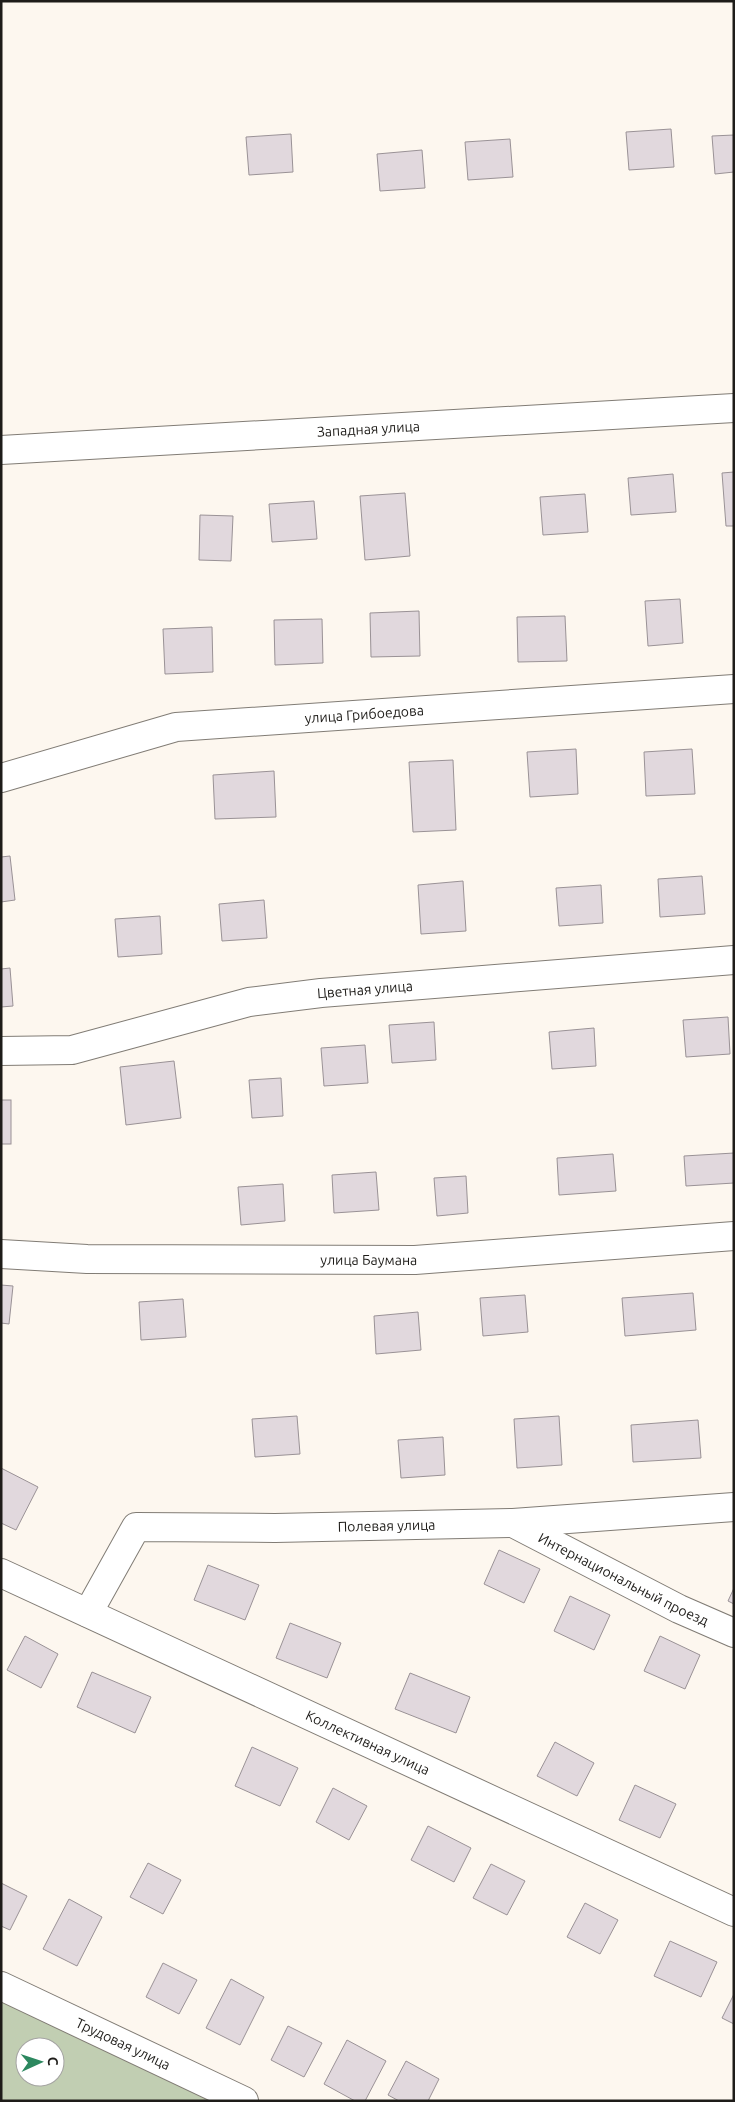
<svg xmlns="http://www.w3.org/2000/svg" width="735" height="2102" viewBox="0 0 735 2102" font-family="Ubuntu,sans-serif">
<rect width="100%" height="100%" fill="#fdf7ef"/>
<path fill="#c1ceb2" fill-rule="evenodd" d="M1 1989 237 2101H1ZM25 2047H55V2077H25Z"/>
<g fill="#e1d8dd" stroke="#9a9296">
<path d="M671 129 674 167 629 170 626 132Z"/>
<path d="M291 134 293 172 249 175 246 137Z"/>
<path d="M734 135V172L715 174 712 136Z"/>
<path d="M510 139 513 177 468 180 465 142Z"/>
<path d="M422 150 425 188 380 191 377 154Z"/>
<path d="M734 472V526H726L722 473Z"/>
<path d="M673 474 676 512 631 515 628 478Z"/>
<path d="M405 493 410 556 365 560 360 496Z"/>
<path d="M585 494 588 532 543 535 540 497Z"/>
<path d="M314 501 317 539 272 542 269 504Z"/>
<path d="M200 515 233 516 231 561 199 560Z"/>
<path d="M680 599 683 643 648 646 645 601Z"/>
<path d="M419 611 420 656 371 657 370 613Z"/>
<path d="M565 616 567 661 518 662 517 617Z"/>
<path d="M322 619 323 663 275 665 274 620Z"/>
<path d="M212 627 213 672 165 674 163 629Z"/>
<path d="M576 749 578 794 530 797 527 752Z"/>
<path d="M692 749 695 794 646 796 644 752Z"/>
<path d="M453 760 456 830 413 832 409 762Z"/>
<path d="M274 771 276 817 215 819 213 775Z"/>
<path d="M10 856 15 900 1 902V857Z"/>
<path d="M702 876 705 914 660 917 658 879Z"/>
<path d="M463 881 466 931 421 934 418 885Z"/>
<path d="M601 885 603 923 559 926 556 888Z"/>
<path d="M264 900 267 938 222 941 219 904Z"/>
<path d="M160 916 162 954 118 957 115 919Z"/>
<path d="M10 968 13 1006 1 1007V969Z"/>
<path d="M728 1017 730 1054 686 1057 683 1020Z"/>
<path d="M434 1022 436 1060 392 1063 389 1025Z"/>
<path d="M594 1028 596 1066 552 1069 549 1032Z"/>
<path d="M365 1045 368 1083 324 1086 321 1048Z"/>
<path d="M174 1061 181 1118 126 1125 120 1067Z"/>
<path d="M281 1078 283 1116 252 1118 249 1080Z"/>
<rect x="1" y="1100" width="10" height="44"/>
<path d="M734 1153V1183L686 1186 684 1156Z"/>
<path d="M613 1154 616 1191 559 1195 557 1158Z"/>
<path d="M376 1172 379 1210 334 1213 332 1175Z"/>
<path d="M466 1176 468 1213 437 1216 434 1178Z"/>
<path d="M283 1184 285 1221 241 1225 238 1187Z"/>
<path d="M1 1285 13 1286 9 1324 1 1323Z"/>
<path d="M693 1293 696 1330 625 1336 622 1298Z"/>
<path d="M525 1295 528 1332 483 1336 480 1298Z"/>
<path d="M183 1299 186 1337 141 1340 139 1302Z"/>
<path d="M418 1312 421 1350 376 1354 374 1316Z"/>
<path d="M297 1416 300 1454 255 1457 252 1419Z"/>
<path d="M559 1416 562 1465 517 1468 514 1419Z"/>
<path d="M698 1420 701 1458 633 1462 631 1425Z"/>
<path d="M443 1437 445 1475 401 1478 398 1440Z"/>
<path d="M1 1468 38 1487 16 1530 1 1523Z"/>
<path d="M499 1550 540 1569 524 1603 484 1584Z"/>
<path d="M208 1565 259 1585 245 1620 194 1600Z"/>
<path d="M734 1588V1604L728 1601Z"/>
<path d="M570 1596 610 1615 594 1650 554 1631Z"/>
<path d="M290 1623 341 1643 327 1678 276 1658Z"/>
<path d="M25 1636 58 1654 41 1688 7 1670Z"/>
<path d="M660 1636 700 1655 685 1689 644 1671Z"/>
<path d="M92 1672 151 1697 135 1733 77 1707Z"/>
<path d="M410 1673 470 1697 456 1733 395 1709Z"/>
<path d="M555 1742 594 1763 577 1796 537 1776Z"/>
<path d="M252 1747 298 1768 280 1806 235 1786Z"/>
<path d="M635 1785 676 1804 660 1838 619 1820Z"/>
<path d="M333 1788 367 1806 349 1840 316 1822Z"/>
<path d="M428 1826 471 1848 454 1882 411 1860Z"/>
<path d="M148 1863 181 1880 163 1914 130 1897Z"/>
<path d="M491 1864 525 1881 507 1915 473 1898Z"/>
<path d="M1 1883 27 1896 10 1930 1 1926Z"/>
<path d="M69 1899 102 1917 77 1966 43 1949Z"/>
<path d="M585 1903 618 1920 600 1954 567 1937Z"/>
<path d="M670 1941 717 1962 701 1997 654 1976Z"/>
<path d="M163 1963 197 1980 179 2014 146 1997Z"/>
<path d="M231 1979 264 1997 240 2045 206 2028Z"/>
<path d="M734 1994V2024L722 2018Z"/>
<path d="M288 2026 322 2043 304 2077 271 2060Z"/>
<path d="M347 2040 386 2061 365 2101H355L324 2084Z"/>
<path d="M406 2061 439 2079 428 2101H399L388 2095Z"/>
</g>
<g fill="none" stroke-linecap="round" stroke-linejoin="round">
<g stroke="#817c75" stroke-width="30">
<g id="minor">
<path id="s1" d="M1 450 734 408"/>
<path id="s2" d="M1 778 176 727 734 689"/>
<path id="s3" d="M1 1051 72 1050 249 1002 321 993 734 960"/>
<path id="s4" d="M1 1254 87 1259 415 1260 734 1236"/>
<path id="s5" d="M513 1523 679 1609 734 1633"/>
<path id="s6" d="M1 1573 734 1912"/>
<path id="s7" d="M88 1613 136 1527 275 1528 513 1523 734 1507"/>
<path id="s8" d="M1 1986 244 2101"/>
</g>
</g>
<use href="#minor" stroke="#fff" stroke-width="28"/>
</g>
<g text-anchor="middle" stroke-width="5" stroke-linejoin="round" paint-order="stroke">
<g font-size="14" fill="#1e1c19" stroke="#fff">
<text dy="5" stroke="none"><textPath href="#s1" startOffset="368">Западная улица</textPath></text>
<text dy="5" stroke="none"><textPath href="#s2" startOffset="371">улица Грибоедова</textPath></text>
<text dy="5" stroke="none"><textPath href="#s3" startOffset="371">Цветная улица</textPath></text>
<text dy="5" stroke="none"><textPath href="#s4" startOffset="368">улица Баумана</textPath></text>
<text dy="5" stroke="none"><textPath href="#s7" startOffset="349">Полевая улица</textPath></text>
<text dy="5" stroke="none"><textPath href="#s5" startOffset="124">Интернациональный проезд</textPath></text>
<text dy="5" stroke="none"><textPath href="#s6" startOffset="404">Коллективная улица</textPath></text>
<text dy="5" stroke="none"><textPath href="#s8" startOffset="135">Трудовая улица</textPath></text>
</g>
</g>
<rect width="735" height="2102" fill="none" stroke="#1e1c19" stroke-width="5"/>
<g transform="translate(40 2062) rotate(87)"><circle r="24" fill="#ffffff" stroke="#a5a4a3"/>
<path d="M0-4L9 19L0 12L-9 19Z" fill="#2c885f"/>
<text y="-8" font-size="14" font-weight="bold" text-anchor="middle" fill="#1e1c19">С</text>
</g>
</svg>
